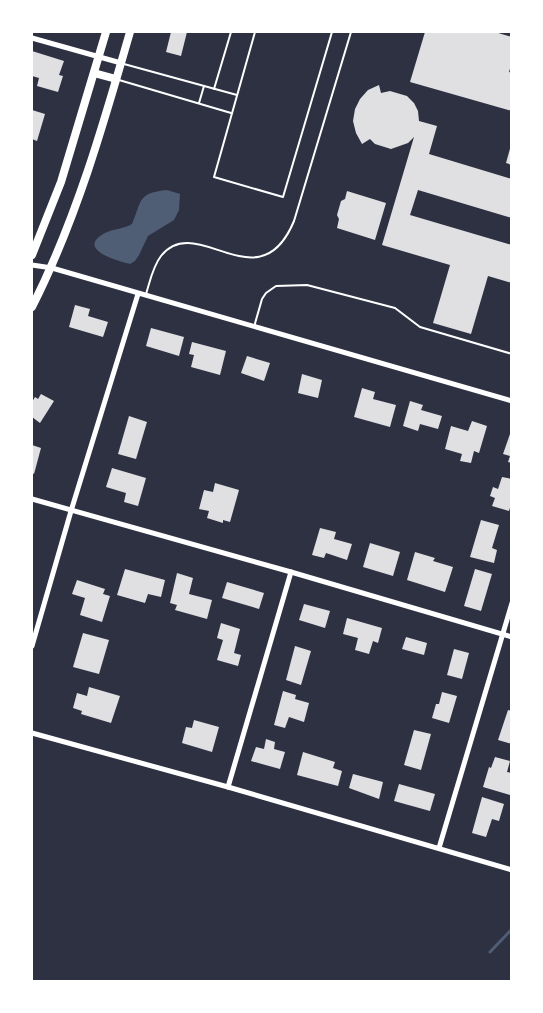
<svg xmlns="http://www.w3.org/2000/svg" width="543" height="1013" viewBox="0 0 543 1013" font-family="Helvetica,sans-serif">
<rect width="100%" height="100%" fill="#2d3142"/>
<path fill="#4f5d75" d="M167 190 180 194 179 210 174 220 148 236 139 255 135 261 130 264C117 261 75 249 105 233 113 229 123 229 132 224 142 201 137 193 167 190Z"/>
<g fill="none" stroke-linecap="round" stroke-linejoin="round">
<path stroke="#4f5d75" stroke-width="3" d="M490 952 512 929"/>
</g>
<g fill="#e0e0e3">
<path d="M171 32H187L181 56 166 52Z"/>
<path d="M425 32H495L512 37V62L509 72 512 73V111L410 82Z"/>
<path d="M32 51 64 61 59 75 63 76 58 92 37 86 39 78 32 76Z"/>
<path d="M379 85 381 93 390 91 407 96 414 103 418 111 419 121 437 126 429 154 512 179V218L418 190 410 215 512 245V283L488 276 471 334 433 323 450 265 382 245 414 137 408 143 391 149 375 144 370 139 362 144 356 133 353 121 355 109 360 99 368 90Z"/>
<path d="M32 110 45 114 37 141 32 139Z"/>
<path d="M511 145H512V165L506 163Z"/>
<path d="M347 191 386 203 375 240 337 228 339 219 337 215 341 201 345 199Z"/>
<path d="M75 305 90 309 88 316 108 322 103 337 69 327Z"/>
<path d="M151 328 184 337 179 356 146 346Z"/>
<path d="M192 342 226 351 220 375 191 367 194 355 189 354Z"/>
<path d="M247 356 270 363 264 381 241 373Z"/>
<path d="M302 374 322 380 318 398 298 393Z"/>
<path d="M362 388 375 392 373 399 396 405 390 427 354 417Z"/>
<path d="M41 394 54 401 40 423 32 417V402L35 397 38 399Z"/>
<path d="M410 401 423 405 421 410 442 416 438 429 420 424 418 431 403 426Z"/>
<path d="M129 416 147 422 136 459 118 454Z"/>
<path d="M472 421 487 426 479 453 474 451 471 463 460 461 462 454 445 449 451 426 468 431Z"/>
<path d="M510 434 512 435V463L508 462 510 456 503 454Z"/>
<path d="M32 445 41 448 34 474 32 473Z"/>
<path d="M112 468 146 478 138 506 124 502 126 493 106 487Z"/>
<path d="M502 477 512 479V501L509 511 492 506 495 498 490 496 493 487 498 489Z"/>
<path d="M215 483 239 490 230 522 223 520V523L207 518 209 511 199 509 204 490 213 492Z"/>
<path d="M481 520 499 525 492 548 497 550 494 563 470 557Z"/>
<path d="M320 528 336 532 334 539 352 544 347 560 326 553 324 558 312 555Z"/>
<path d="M370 543 400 552 393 576 363 567Z"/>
<path d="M415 552 435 558 433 561 453 567 445 592 407 580Z"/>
<path d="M125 569 165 580 161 597 148 594 145 603 117 595Z"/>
<path d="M475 569 492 574 481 611 464 606Z"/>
<path d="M177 573 193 578 189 594 212 600 207 619 175 610 177 605 170 603Z"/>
<path d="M77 580 105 589 103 594 110 596 102 622 80 615 85 598 72 594Z"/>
<path d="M227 582 264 593 259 609 222 598Z"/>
<path d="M304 604 330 611 325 628 299 620Z"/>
<path d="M347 618 382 628 378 643 373 641 369 654 355 650 358 638 343 634Z"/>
<path d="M221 623 240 629 234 653 241 655 238 666 217 660 223 640 217 638Z"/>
<path d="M83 633 109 640 99 674 73 667Z"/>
<path d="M406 637 427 643 424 655 402 649Z"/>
<path d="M295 646 311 651 301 685 286 680Z"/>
<path d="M454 649 469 653 462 679 447 675Z"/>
<path d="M89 687 120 696 111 723 81 714 82 711 73 708 77 693 87 696Z"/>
<path d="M283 691 296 695 295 699 309 703 304 722 289 717 285 728 274 725Z"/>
<path d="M442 692 457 696 449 723 432 718 436 704H439Z"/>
<path d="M508 710 512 711V744L498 740Z"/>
<path d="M194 720 219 727 212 752 182 743 186 727 192 728Z"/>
<path d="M414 730 431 734 421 770 404 765Z"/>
<path d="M266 739 275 742 274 749 285 752 280 769 251 761 256 747 264 749Z"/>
<path d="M303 752 335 762 333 768 342 771 338 786 297 775Z"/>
<path d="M495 757 510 761 507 772 512 773 510 795 483 787 489 767 491 768Z"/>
<path d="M353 774 383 782 379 799 349 788Z"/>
<path d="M399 784 435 794 430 811 394 801Z"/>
<path d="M482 797 504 804 499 821 492 819 486 837 472 833Z"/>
</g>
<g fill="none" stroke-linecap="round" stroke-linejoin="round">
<g stroke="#fff" stroke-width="2">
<path d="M255 32 214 177 283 197 332 32"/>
<path d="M124 64 237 95"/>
<path d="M119 80 231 113"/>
<path d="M214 89 231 32"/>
<path d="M199 103 204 86"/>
<path d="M146 294C150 281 153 266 161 256 197 211 259 305 294 221L351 32"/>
<path d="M254 327 262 299 266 293 276 286 307 285 395 308 420 327 512 354"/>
</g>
<g stroke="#fff" stroke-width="5">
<path d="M32 38 121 63"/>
<path d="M32 265 52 268 512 401"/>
<path d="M32 499 291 572 512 637"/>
<path d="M32 646 71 511 138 294"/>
<path d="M32 733 228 787 512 870"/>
<path d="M228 787 291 572"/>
<path d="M439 848 512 603"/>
</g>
<g stroke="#fff" stroke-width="8">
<path d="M94 73 116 79"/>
<path d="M32 255 61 182 106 32"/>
<path d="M32 307C76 220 103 126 130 32"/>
</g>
</g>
<rect width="543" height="1013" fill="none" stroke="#ffffff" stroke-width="66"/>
</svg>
